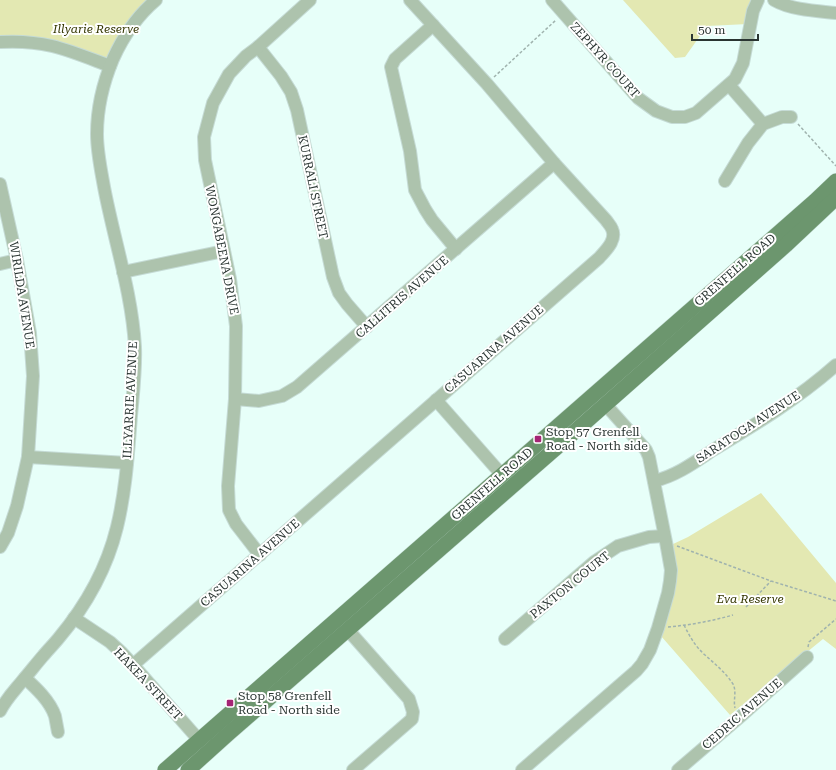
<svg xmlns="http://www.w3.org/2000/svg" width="836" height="770" viewBox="0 0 836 770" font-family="'Roboto Serif',serif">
<rect width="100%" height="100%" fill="#e7fff9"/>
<g fill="#e3e8b2">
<path d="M0 0H156L110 66 94 60 0 42Z"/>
<path d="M623 0H755L748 24 707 26 685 57 675 58Z"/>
<path d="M761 493 836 583V649L823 639 730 715 661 636 673 597 676 570 671 545 688 537Z"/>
</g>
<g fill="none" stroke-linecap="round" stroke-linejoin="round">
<g stroke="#c5dbd5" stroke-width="14">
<g id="minor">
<path d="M552 0 638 98 656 111 672 117H685L696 113 735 79 743 63 753 11 758 0"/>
<path d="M774 0C791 10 817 11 836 13"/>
<path d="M433 25 395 59 391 67 410 151 415 190 425 209 432 220 456 249"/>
<path d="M0 42C17 41 35 42 52 46 72 51 91 59 110 66"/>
<path d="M258 47 281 76 291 92 297 110 333 277 339 293 347 304 367 327"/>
<path d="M729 85 763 124"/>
<path d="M725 181 748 143 763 124 782 117H791"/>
<path d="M0 184 17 260 30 333 33 376 28 457 17 506 8 533 0 547"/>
<path d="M0 264 17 260"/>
<path d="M123 272 224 251"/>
<path d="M235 399 259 401 282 396 297 387 554 163"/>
<path d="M436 400 502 475"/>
<path d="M28 457 127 463"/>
<path d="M654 481C676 476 695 462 713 450 756 424 799 398 836 365"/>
<path d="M260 555 236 524 229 510 228 486 235 399 236 326 230 279 205 160 204 137 213 103 229 74 246 56 258 47 310 0"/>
<path d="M74 618 110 642 122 653 133 665 199 740"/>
<path d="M348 630 409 699 413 712 412 719 353 770"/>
<path d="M505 639 594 562 618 546 649 537 664 536"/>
<path d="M133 665 599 258C606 250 617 240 612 229 611 226 608 223 606 220L554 163 487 84 410 0"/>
<path d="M25 678C36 688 50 701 55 716 56 721 57 727 58 732"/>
<path d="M0 711C6 699 15 690 23 680 30 672 36 664 43 656 48 650 53 645 58 639 85 607 107 568 117 527 126 490 128 453 131 416 133 393 136 369 135 347 132 293 114 240 104 187 101 170 97 152 97 134 97 108 103 83 113 59 123 37 137 16 156 0"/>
<path d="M522 770 636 671 642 664 650 650 658 628 668 593 670 581 671 570 666 542 649 457 646 450 605 404"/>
<path d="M678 770 741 716 807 657"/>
</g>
</g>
<g stroke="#c5dbd5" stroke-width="16">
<g id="major">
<path d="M165 770 815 201 836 181"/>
<path d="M188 770 228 734 564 441 786 245 836 198"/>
</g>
</g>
<g stroke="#a0b3ae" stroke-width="1.5" stroke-dasharray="3 2" stroke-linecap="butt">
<path d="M494 77 556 20"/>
<path d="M798 124 836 166"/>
<path d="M677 546 771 581 836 601"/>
<path d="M746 607 771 581"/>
<path d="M684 625C690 637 695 646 705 655 715 664 726 673 733 684 737 692 733 700 735 708"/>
<path d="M668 627C690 625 712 621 733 615"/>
<path d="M808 647 809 642 836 619"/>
</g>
<use href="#minor" stroke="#adc3ad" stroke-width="12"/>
<use href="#major" stroke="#6c966e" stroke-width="15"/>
</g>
<g fill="#a52575" stroke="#fff" stroke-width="1.5">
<rect x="534" y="435" width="8" height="8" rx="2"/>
<rect x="226" y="699" width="8" height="8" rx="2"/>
</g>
<g text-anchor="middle" stroke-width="4" stroke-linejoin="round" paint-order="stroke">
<g font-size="12" font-style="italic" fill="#343600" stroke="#fff">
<text x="96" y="33">Illyarie Reserve</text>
<text x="750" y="603">Eva Reserve</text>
</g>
<g font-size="12" fill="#2a3532" stroke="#fff">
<text transform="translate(605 60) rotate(48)" y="4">ZEPHYR COURT</text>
<text transform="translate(313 187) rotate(78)" y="4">KURRALI STREET</text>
<text transform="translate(222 250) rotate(79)" y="4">WONGABEENA DRIVE</text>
<text transform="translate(735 270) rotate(-41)" y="4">GRENFELL ROAD</text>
<text transform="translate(22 295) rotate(81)" y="4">WIRILDA AVENUE</text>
<text transform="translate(402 297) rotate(-41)" y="4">CALLITRIS AVENUE</text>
<text transform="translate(494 349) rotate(-41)" y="4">CASUARINA AVENUE</text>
<text transform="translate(130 400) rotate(-87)" y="4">ILLYARRIE AVENUE</text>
<text transform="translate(748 427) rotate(-33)" y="4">SARATOGA AVENUE</text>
<text transform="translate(492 484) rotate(-41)" y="4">GRENFELL ROAD</text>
<text transform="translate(250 563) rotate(-41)" y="4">CASUARINA AVENUE</text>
<text transform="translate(570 585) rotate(-39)" y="4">PAXTON COURT</text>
<text transform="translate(148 684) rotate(47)" y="4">HAKEA STREET</text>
<text transform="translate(742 714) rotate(-41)" y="4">CEDRIC AVENUE</text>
</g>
<g font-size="12" fill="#2a3532" stroke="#fff" text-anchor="start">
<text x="546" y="436">Stop 57 Grenfell<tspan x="546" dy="14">Road - North side</tspan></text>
<text x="238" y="700">Stop 58 Grenfell<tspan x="238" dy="14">Road - North side</tspan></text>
</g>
</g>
<path d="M692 34v6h66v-6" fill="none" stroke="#2a3532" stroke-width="2"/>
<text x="698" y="34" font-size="12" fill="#2a3532" stroke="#ffffff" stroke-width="3" paint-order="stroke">50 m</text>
</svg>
